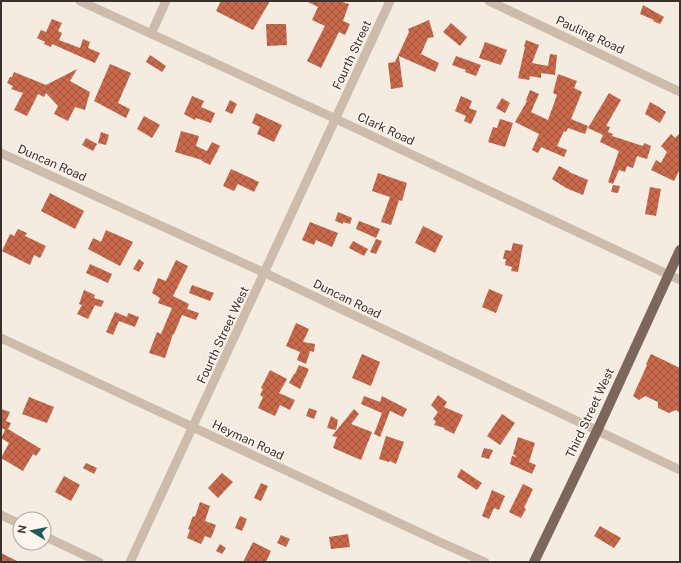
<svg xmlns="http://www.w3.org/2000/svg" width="681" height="563" viewBox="0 0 681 563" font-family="'Public Sans',sans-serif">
<defs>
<pattern id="building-cross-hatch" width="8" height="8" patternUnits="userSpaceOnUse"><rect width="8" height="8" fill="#c8694b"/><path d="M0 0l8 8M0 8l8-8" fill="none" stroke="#a4573f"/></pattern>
</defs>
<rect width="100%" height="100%" fill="#f4ebe1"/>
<g fill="url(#building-cross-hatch)">
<path d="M221 1H270L253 30 216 11Z"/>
<path d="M306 1H339L349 4 343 21 350 24 345 35 339 32 321 68 307 61 325 26 312 20 318 7Z"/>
<path d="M643 5 664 17 660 24 653 21 654 20 640 14Z"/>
<path d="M52 19 62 23 58 31 62 33 59 40 80 48 83 39 90 42 88 48 100 53 95 63 52 44 51 47 44 44 45 42 37 38 41 30 46 32Z"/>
<path d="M429 20 434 37 428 38 421 54 439 63 435 72 399 56 403 87 391 89 388 63 395 62 409 32 408 29Z"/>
<path d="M451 23 467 37 460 46 443 32Z"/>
<path d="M266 24H286L287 45 267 46Z"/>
<path d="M526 40 539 45 532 63 548 66 550 54 557 55 555 75 541 73V78L530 76 529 80 518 78 525 47H524Z"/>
<path d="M485 42 507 50 501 65 479 58Z"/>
<path d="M150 55 166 66 162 72 146 62Z"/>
<path d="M456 56 481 65 476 76 465 72 466 70 452 65Z"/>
<path d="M110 64 131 73 118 103 130 109 126 118 94 101Z"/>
<path d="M77 69 70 81 90 92 85 110 75 107 68 121 54 114 58 106 46 93 44 97 38 94 27 116 14 110 23 93 11 89 13 86 7 83 10 77H12L14 72 46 85Z"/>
<path d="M558 74 577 81 574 88 582 92 571 119 588 126 585 134 568 128 566 132 564 131 557 146 567 150 564 157 541 147 538 153 532 150 539 134 515 122 527 101 526 100 530 90 539 94 531 112 548 120 557 95 553 93Z"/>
<path d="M609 93 621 100 606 126 610 127 608 132 613 134 612 136 643 146 644 143 651 146 647 159 637 156 633 168 627 166 625 172 619 170 613 184 608 182 619 151 600 142 603 135 588 128Z"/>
<path d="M192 96 204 101 201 107 215 113 211 123 196 118 195 120 184 114Z"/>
<path d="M461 96 472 101 469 108 477 111 471 124 464 121 466 116 455 111Z"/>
<path d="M502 98 510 103 505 113 496 108Z"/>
<path d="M230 100 237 104 232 114 225 111Z"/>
<path d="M650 102 659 107 666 112 660 123 645 114Z"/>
<path d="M256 113 282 125 274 142 257 134 260 127 252 123Z"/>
<path d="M144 116 160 125 152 138 137 129Z"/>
<path d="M500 119 513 123 505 147 488 142 493 127 497 128Z"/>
<path d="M181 131 199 136 196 146 207 151 212 142 220 146 210 165 202 161V160L175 152Z"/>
<path d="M101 132 109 135 106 145 98 143Z"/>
<path d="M680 133V169L674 181 651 170 656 160 661 163 667 152 661 146 671 134 675 138Z"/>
<path d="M86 138 97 144 93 151 82 145Z"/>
<path d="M559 166 569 171V172L588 180 583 195 566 188 552 179Z"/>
<path d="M231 169 259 182 254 192 238 184 234 191 223 186Z"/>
<path d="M378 173 407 183 402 201 399 200 391 225 381 222 390 197 372 191Z"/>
<path d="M613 185 620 186 618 193 611 192Z"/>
<path d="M650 187 661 189 656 216 645 214Z"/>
<path d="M50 193 84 211 75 229 41 211Z"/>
<path d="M338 212 352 218 350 224 343 222V224L335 221Z"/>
<path d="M359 221 380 229 376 238 356 229Z"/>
<path d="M310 222 338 233 332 247 316 240 314 245 302 240Z"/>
<path d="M423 226 443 236 435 253 415 243Z"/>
<path d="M18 229 27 233 25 236 46 246 40 258 34 255 30 265 2 251 10 234 14 236Z"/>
<path d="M106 230 133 242 120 266 88 249 93 238 101 242Z"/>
<path d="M376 239 382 241 376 254 370 252Z"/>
<path d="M353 241 368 249 364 256 349 248Z"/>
<path d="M513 243 523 245 518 272 511 271 512 267 505 265 506 259H503L505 250 511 251Z"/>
<path d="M139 259 144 263 139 272 133 269Z"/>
<path d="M176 260 188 266 173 296 189 304 187 309 199 313 196 320 182 315 174 334H173L165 358 149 353 157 332 161 334 172 308 158 303 160 298 152 293 158 278 166 281Z"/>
<path d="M90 264 112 274 108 283 86 273Z"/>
<path d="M192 285 214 293 210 301 189 293Z"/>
<path d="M489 289 503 295 496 313 482 307Z"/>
<path d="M84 290 95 295 94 298 104 301 101 307 95 305 88 319 77 314 82 305 79 304Z"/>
<path d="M115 312 127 317 128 313 139 317 135 327 119 321 113 335 106 332Z"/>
<path d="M296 323 309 329 303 342 315 344 314 352 310 351 306 364 297 360 300 352 286 346Z"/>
<path d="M362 354 380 362 371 386 352 378Z"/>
<path d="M651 354 680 368V413L676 410 669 413 658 408V402L645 396 639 400 633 396 647 365 646 364Z"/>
<path d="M299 365 309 369 300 389 289 383 294 374H295Z"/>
<path d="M270 370 287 379 279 393 295 400 290 410 280 405 275 416 258 408 263 397 260 395 263 389 261 388Z"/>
<path d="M438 395 447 402 444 407 463 415 454 434 444 429 445 428 434 425 436 421 433 419 438 412 431 405Z"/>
<path d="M364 396 380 402 382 396 407 409 403 417 390 411 380 437 374 434 382 413 361 404Z"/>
<path d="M29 397 54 407 47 423 22 414Z"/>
<path d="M309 408 317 411 314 419 306 416Z"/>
<path d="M1 409 10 412 6 421 11 423 8 429 41 449 36 456 33 454 23 471 1 458 9 443 1 438 5 430 3 428 1 432Z"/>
<path d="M354 409 359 414 351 424 372 432 361 460 333 448 337 437 332 436Z"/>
<path d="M502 414 515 423 500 445 487 436Z"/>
<path d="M331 416 338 420 336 430 327 428Z"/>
<path d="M386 436 404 442 396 464 390 461 389 462 379 459Z"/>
<path d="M518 437 535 443 529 462 536 465 532 474 510 464 512 456 517 457 513 454Z"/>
<path d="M484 448 493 450 489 459 481 457Z"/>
<path d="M86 463 97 468 94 474 83 468Z"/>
<path d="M461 469 482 483 477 490 457 477Z"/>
<path d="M222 473 233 482 218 498 208 488Z"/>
<path d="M64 476 80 485 71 501 55 492Z"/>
<path d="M261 483 268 486 261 501 254 498Z"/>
<path d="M523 484 533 489 524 508 526 509 521 518 509 512Z"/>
<path d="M492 490 505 496 499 510 494 508 489 519 482 516Z"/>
<path d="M200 502 210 506 205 521 216 525 211 538 205 536 201 544 187 538 190 530 188 529 193 516 195 517Z"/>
<path d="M240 516 247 519 242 531 235 528Z"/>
<path d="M600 526 621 538 614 548 594 536Z"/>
<path d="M348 534 350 547 331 549 329 537Z"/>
<path d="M281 535 290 539 286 547 277 543Z"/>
<path d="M253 542 271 551 266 562H243Z"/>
<path d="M220 544 226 548 222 554 216 551Z"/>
<path d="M1 553 19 562H1Z"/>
</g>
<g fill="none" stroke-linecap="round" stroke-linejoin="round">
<g stroke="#cdbbac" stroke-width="9">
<path d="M80 1 336 119 680 280"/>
<path d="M489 1 680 92"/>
<path d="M151 34 166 1"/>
<path d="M1 153 265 273 680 470"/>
<path d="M1 338 442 543 485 562"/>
<path d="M1 515 20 524"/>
<path d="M44 536 99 562"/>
<path d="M130 562 390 1"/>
</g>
<path stroke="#7d675c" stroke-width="10" d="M534 562 597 431 680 250"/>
</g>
<g text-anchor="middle" stroke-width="3" stroke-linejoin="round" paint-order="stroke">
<g font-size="12" fill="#3b302b" stroke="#fbf5ee">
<text transform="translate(590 35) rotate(25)" y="4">Pauling Road</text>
<text transform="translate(352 55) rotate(-65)" y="4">Fourth Street</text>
<text transform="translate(386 129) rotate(25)" y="4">Clark Road</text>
<text transform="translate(52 163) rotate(24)" y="4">Duncan Road</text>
<text transform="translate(347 299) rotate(26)" y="4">Duncan Road</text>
<text transform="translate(223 335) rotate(-65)" y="4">Fourth Street West</text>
<text transform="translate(590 413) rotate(-65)" y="4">Third Street West</text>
<text transform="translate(248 440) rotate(25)" y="4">Heyman Road</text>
</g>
</g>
<rect width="681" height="563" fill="none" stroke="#3b302b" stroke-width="4"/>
<g transform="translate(32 531) rotate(280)"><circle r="19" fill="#fbf5ee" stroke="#aea6a0"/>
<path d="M0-3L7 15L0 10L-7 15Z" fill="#1f5a5e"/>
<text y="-6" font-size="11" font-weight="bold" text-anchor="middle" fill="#3b302b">N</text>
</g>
</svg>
